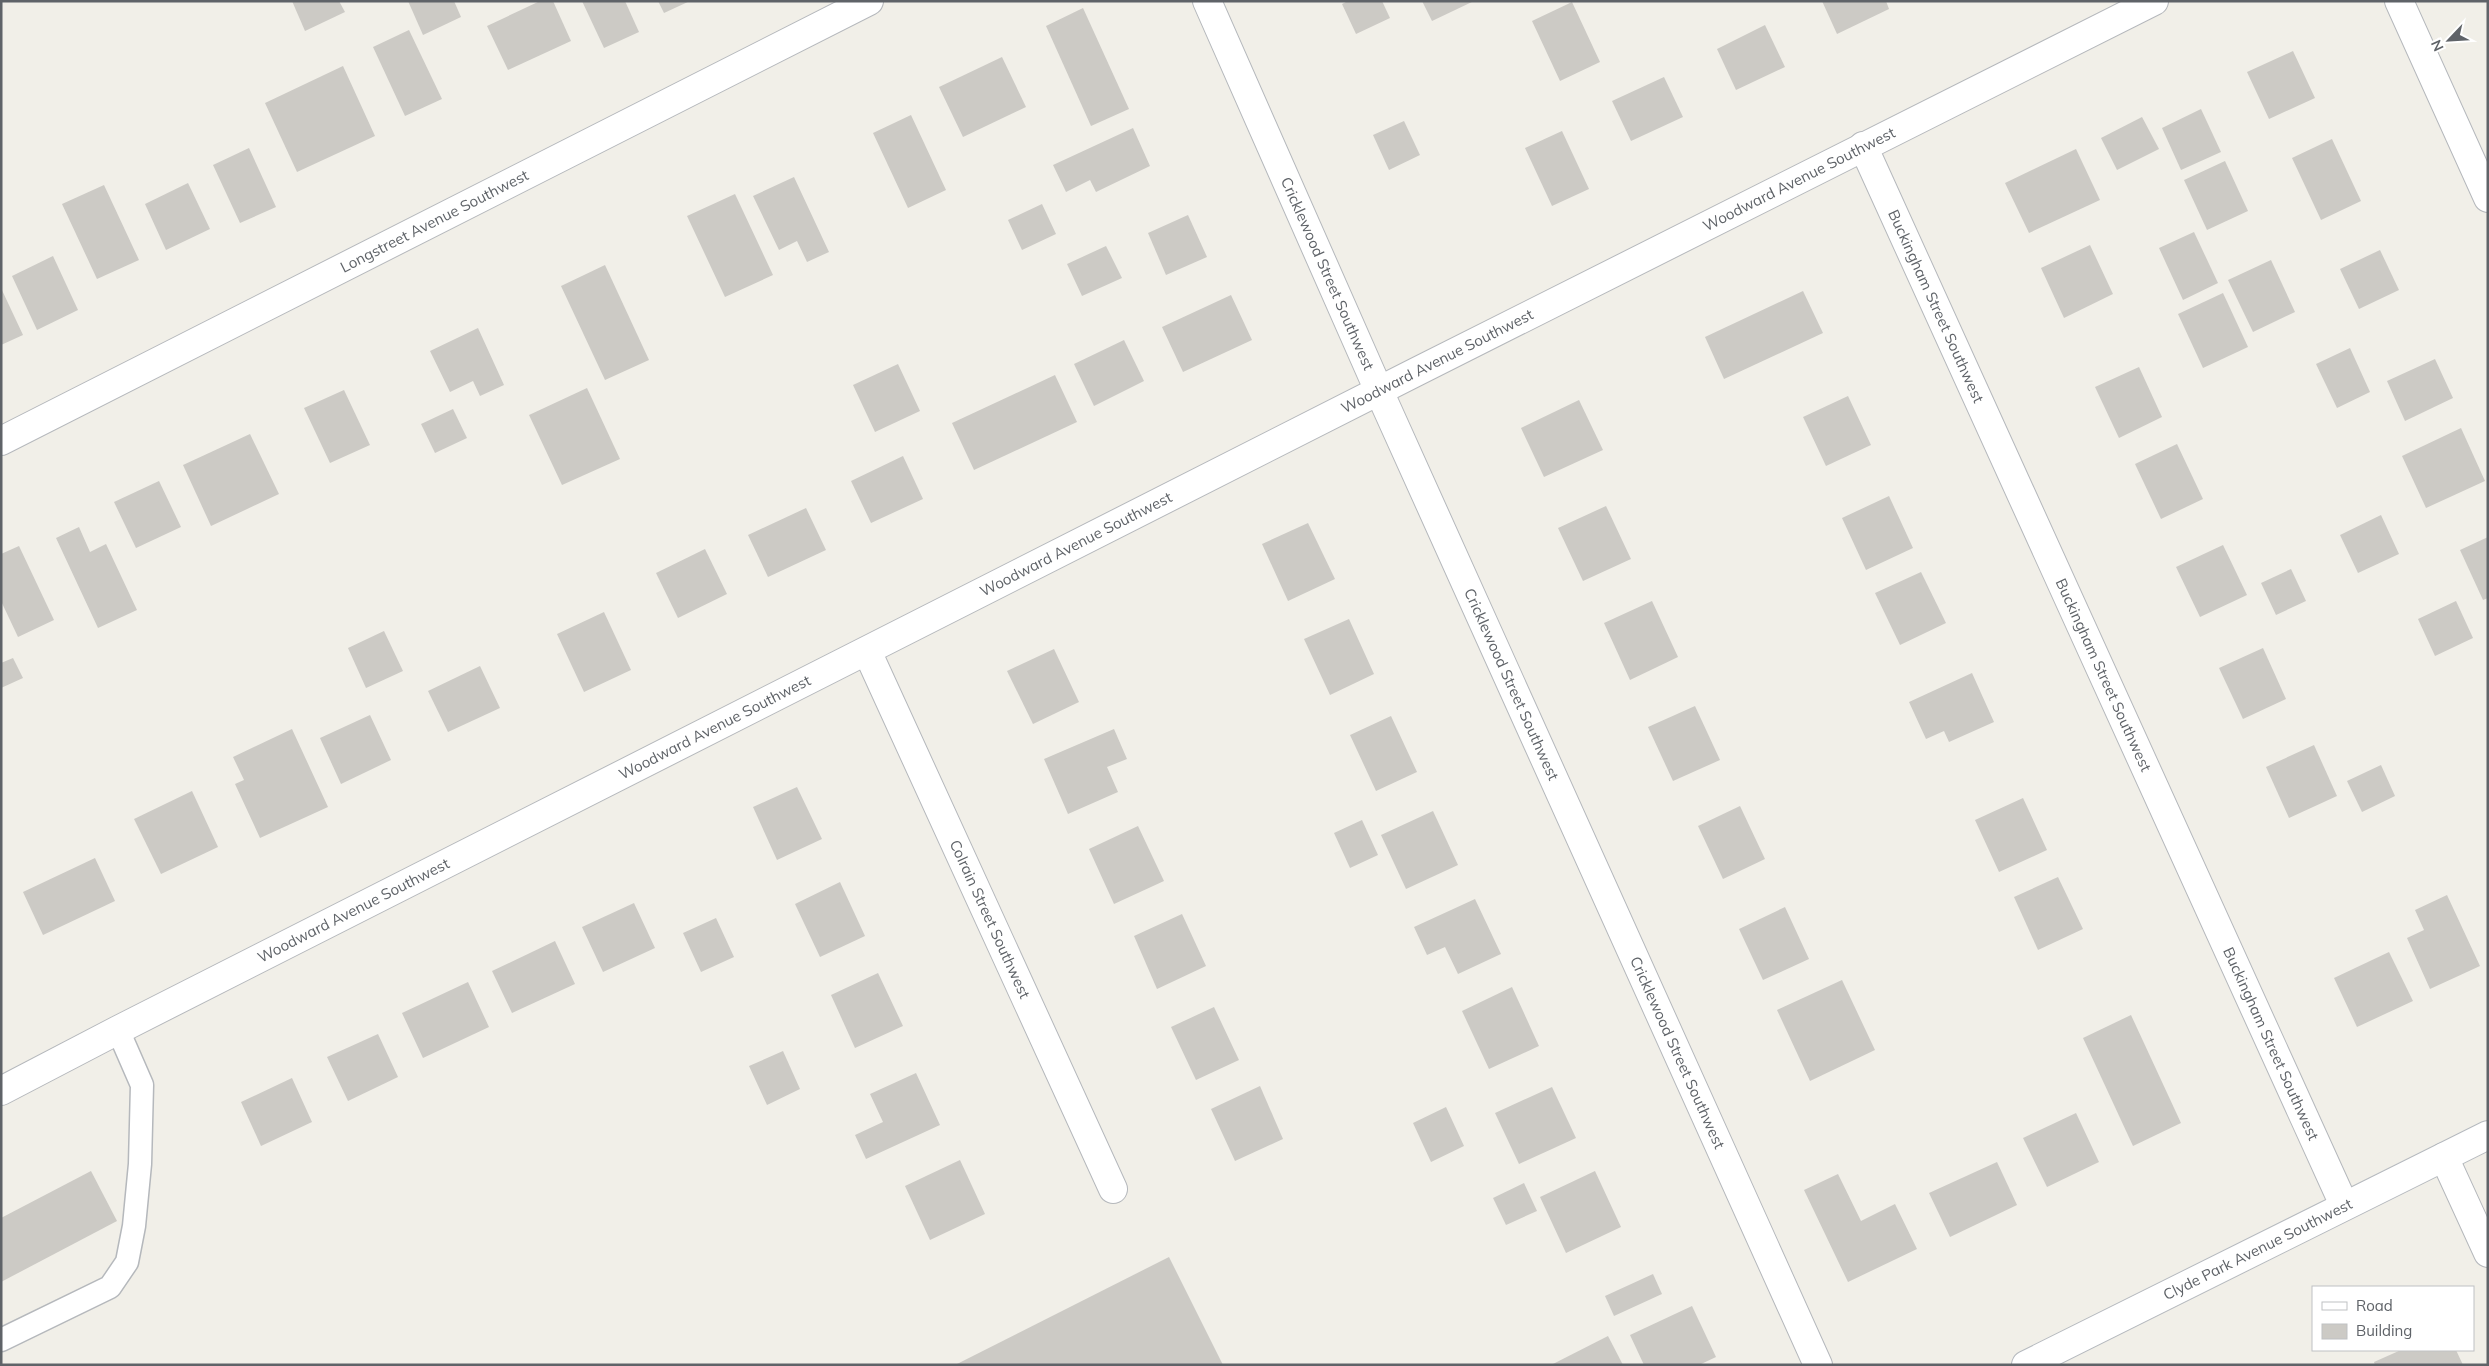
<svg xmlns="http://www.w3.org/2000/svg" width="2489" height="1366" viewBox="0 0 2489 1366" font-family="Mulish,sans-serif">
<rect width="100%" height="100%" fill="#f1efe8"/>
<g fill="#cccac5">
<path d="M292 1H339L345 12 305 31Z"/>
<path d="M408 1H454L461 17 423 35Z"/>
<path d="M540 1H553L571 41 508 70 487 26Z"/>
<path d="M582 1H625L639 32 604 48Z"/>
<path d="M658 1H690L664 13Z"/>
<path d="M1348 1H1382L1390 18 1356 34 1342 4Z"/>
<path d="M1422 1H1474L1432 21Z"/>
<path d="M1822 1H1886L1889 9 1837 34Z"/>
<path d="M1572 2 1600 62 1560 81 1532 21Z"/>
<path d="M1083 8 1129 109 1091 126 1046 26Z"/>
<path d="M1765 25 1785 67 1736 90 1717 49Z"/>
<path d="M409 30 442 99 405 116 373 47Z"/>
<path d="M2293 51 2315 98 2269 119 2247 72Z"/>
<path d="M1002 57 1026 107 963 137 939 87Z"/>
<path d="M343 66 375 136 297 172 265 103Z"/>
<path d="M1664 77 1683 117 1631 141 1612 101Z"/>
<path d="M2201 109 2221 152 2181 170 2162 128Z"/>
<path d="M911 115 946 190 908 208 873 133Z"/>
<path d="M2142 117 2159 149 2117 170 2101 138Z"/>
<path d="M1404 121 1420 155 1389 170 1373 135Z"/>
<path d="M1133 128 1150 166 1096 192 1090 180 1066 192 1053 165Z"/>
<path d="M1562 131 1589 189 1552 206 1525 148Z"/>
<path d="M2332 139 2361 201 2321 220 2292 158Z"/>
<path d="M249 148 276 207 240 223 213 165Z"/>
<path d="M2076 149 2100 200 2029 233 2005 183Z"/>
<path d="M2225 161 2248 211 2207 230 2184 180Z"/>
<path d="M794 177 829 252 807 262 797 241 779 250 753 196Z"/>
<path d="M188 183 210 229 166 250 145 204Z"/>
<path d="M104 185 139 260 97 279 62 204Z"/>
<path d="M735 194 773 275 725 297 687 216Z"/>
<path d="M1042 204 1056 234 1022 250 1008 220Z"/>
<path d="M1188 215 1207 257 1166 275 1148 233Z"/>
<path d="M2194 232 2218 283 2183 300 2159 248Z"/>
<path d="M2090 245 2113 294 2064 318 2041 268Z"/>
<path d="M1106 246 1122 278 1082 296 1067 264Z"/>
<path d="M2380 250 2399 290 2359 309 2340 269Z"/>
<path d="M53 256 78 310 37 330 12 276Z"/>
<path d="M2271 260 2295 312 2253 332 2228 280Z"/>
<path d="M605 265 649 360 605 380 561 286Z"/>
<path d="M1 288 23 335 1 345Z"/>
<path d="M1803 291 1823 333 1724 379 1705 337Z"/>
<path d="M2223 293 2248 347 2203 368 2178 314Z"/>
<path d="M1231 295 1252 340 1183 372 1162 327Z"/>
<path d="M478 328 504 385 480 396 473 381 450 392 430 351Z"/>
<path d="M1124 340 1144 381 1094 406 1074 364Z"/>
<path d="M2350 348 2370 392 2337 408 2316 364Z"/>
<path d="M2435 359 2453 398 2405 421 2387 381Z"/>
<path d="M898 364 920 411 875 432 853 385Z"/>
<path d="M2139 367 2162 417 2119 438 2095 387Z"/>
<path d="M1055 375 1077 422 974 470 952 423Z"/>
<path d="M587 388 620 459 562 485 529 415Z"/>
<path d="M344 390 370 445 330 463 304 408Z"/>
<path d="M1848 396 1871 445 1826 466 1803 417Z"/>
<path d="M1579 400 1603 450 1544 477 1521 428Z"/>
<path d="M453 409 467 438 435 453 421 424Z"/>
<path d="M2461 428 2485 481 2426 508 2402 456Z"/>
<path d="M250 434 279 494 211 526 183 465Z"/>
<path d="M2177 444 2203 499 2161 519 2135 464Z"/>
<path d="M903 456 923 499 871 523 851 481Z"/>
<path d="M159 481 181 527 136 548 114 502Z"/>
<path d="M1889 496 1913 548 1866 570 1842 518Z"/>
<path d="M1606 506 1631 559 1583 581 1558 528Z"/>
<path d="M806 508 826 550 768 577 748 535Z"/>
<path d="M2381 515 2399 554 2358 573 2340 535Z"/>
<path d="M1308 523 1335 579 1288 601 1262 544Z"/>
<path d="M79 527 90 552 106 544 137 610 98 628 56 538Z"/>
<path d="M2488 537V598L2483 600 2460 550Z"/>
<path d="M2223 545 2247 595 2200 617 2176 567Z"/>
<path d="M19 546 54 620 18 637 1 601V554Z"/>
<path d="M705 549 727 594 678 618 656 573Z"/>
<path d="M2291 569 2306 601 2276 615 2261 583Z"/>
<path d="M1921 572 1946 623 1900 645 1875 593Z"/>
<path d="M1652 601 1678 657 1630 680 1604 623Z"/>
<path d="M2456 601 2473 638 2435 656 2418 619Z"/>
<path d="M604 612 631 670 584 692 557 634Z"/>
<path d="M1349 619 1374 674 1330 695 1304 639Z"/>
<path d="M384 631 403 671 366 688 348 648Z"/>
<path d="M2263 648 2286 699 2243 719 2219 668Z"/>
<path d="M1054 649 1079 702 1033 724 1007 671Z"/>
<path d="M13 658 23 678 1 688V663Z"/>
<path d="M480 666 500 708 448 732 428 691Z"/>
<path d="M1972 673 1994 722 1949 742 1944 731 1926 739 1909 702Z"/>
<path d="M1695 706 1720 760 1673 781 1648 727Z"/>
<path d="M370 715 391 760 341 784 320 738Z"/>
<path d="M1391 716 1417 772 1376 791 1350 735Z"/>
<path d="M292 729 328 807 260 838 235 784 244 780 233 757Z"/>
<path d="M1114 729 1127 759 1107 767 1118 792 1068 814 1044 759Z"/>
<path d="M2314 745 2337 796 2289 818 2266 767Z"/>
<path d="M2381 765 2395 796 2362 812 2347 781Z"/>
<path d="M797 787 822 839 777 860 753 807Z"/>
<path d="M192 791 218 847 161 874 134 819Z"/>
<path d="M2023 798 2047 850 1999 872 1975 820Z"/>
<path d="M1740 806 1765 859 1723 879 1698 826Z"/>
<path d="M1433 811 1458 865 1406 889 1381 835Z"/>
<path d="M1362 820 1378 855 1350 868 1334 833Z"/>
<path d="M1138 826 1164 881 1114 904 1089 849Z"/>
<path d="M95 858 115 901 43 935 23 892Z"/>
<path d="M2058 877 2083 929 2038 950 2014 897Z"/>
<path d="M840 882 865 936 820 957 795 904Z"/>
<path d="M2447 895 2480 966 2430 989 2407 938 2424 930 2415 910Z"/>
<path d="M1475 899 1501 954 1458 974 1445 947 1427 955 1414 927Z"/>
<path d="M634 903 655 948 603 972 582 927Z"/>
<path d="M1785 907 1809 959 1763 980 1739 929Z"/>
<path d="M1182 914 1206 966 1157 989 1134 936Z"/>
<path d="M716 918 734 957 701 972 683 933Z"/>
<path d="M555 941 575 984 512 1013 492 971Z"/>
<path d="M2389 952 2413 1001 2357 1027 2334 978Z"/>
<path d="M878 973 903 1026 855 1048 831 995Z"/>
<path d="M1842 980 1875 1050 1810 1081 1777 1010Z"/>
<path d="M468 982 489 1027 423 1058 402 1013Z"/>
<path d="M1512 987 1539 1046 1489 1069 1462 1011Z"/>
<path d="M1214 1007 1239 1060 1196 1080 1171 1027Z"/>
<path d="M2131 1015 2181 1123 2133 1146 2083 1038Z"/>
<path d="M378 1034 398 1077 348 1101 327 1057Z"/>
<path d="M783 1051 800 1089 767 1105 749 1066Z"/>
<path d="M916 1073 940 1125 866 1159 855 1135 883 1122 870 1094Z"/>
<path d="M292 1078 312 1122 261 1146 241 1102Z"/>
<path d="M1260 1086 1283 1139 1235 1161 1211 1109Z"/>
<path d="M1552 1087 1576 1138 1519 1164 1495 1113Z"/>
<path d="M1446 1107 1464 1146 1431 1162 1413 1123Z"/>
<path d="M2076 1113 2099 1162 2047 1187 2023 1138Z"/>
<path d="M960 1160 985 1214 930 1240 905 1186Z"/>
<path d="M1997 1162 2017 1205 1950 1237 1929 1193Z"/>
<path d="M91 1171 117 1221 1 1282V1218Z"/>
<path d="M1595 1171 1621 1227 1566 1253 1540 1197Z"/>
<path d="M1838 1174 1861 1221 1895 1204 1917 1249 1848 1282 1804 1190Z"/>
<path d="M1524 1183 1537 1211 1506 1225 1493 1198Z"/>
<path d="M1169 1257 1223 1365H955Z"/>
<path d="M1653 1274 1662 1294 1614 1316 1605 1296Z"/>
<path d="M1692 1306 1716 1357 1699 1365H1644L1630 1335Z"/>
<path d="M1608 1336 1623 1365H1551Z"/>
<path d="M2401 1350H2456L2463 1365H2375L2374 1362Z"/>
</g>
<g fill="none" stroke-linecap="round" stroke-linejoin="round">
<g stroke="#b5b8bc" stroke-width="25">
<path id="lane" d="M1 1340 110 1287 127 1262 134 1226 140 1164 142 1085 118 1030"/>
</g>
<g stroke="#b5b8bc" stroke-width="30">
<g id="street">
<path id="s1" d="M1207 1 1379 391 1818 1365"/>
<path d="M2399 1 2488 198"/>
<path id="s2" d="M1863 146 2344 1205"/>
<path id="s3" d="M1 441 869 1"/>
<path id="s4" d="M867 651 1113 1189"/>
<path id="s5" d="M1 1091 118 1030 1416 372 2154 1"/>
<path d="M2444 1157 2488 1253"/>
</g>
</g>
<g stroke="#b6babf" stroke-width="30">
<g id="secondary">
<path id="s6" d="M2026 1365 2488 1135"/>
</g>
</g>
<use href="#lane" stroke="#fff" stroke-width="22"/>
<use href="#street" stroke="#fff" stroke-width="28"/>
<use href="#secondary" stroke="#fff" stroke-width="28"/>
</g>
<g text-anchor="middle" stroke-width="4" stroke-linejoin="round" paint-order="stroke">
<g font-size="15" fill="#5f6368" stroke="#fff">
<text dy="5" stroke="none"><textPath href="#s5" startOffset="2016">Woodward Avenue Southwest</textPath></text>
<text dy="5" stroke="none"><textPath href="#s3" startOffset="486">Longstreet Avenue Southwest</textPath></text>
<text dy="5" stroke="none"><textPath href="#s1" startOffset="298">Cricklewood Street Southwest</textPath></text>
<text dy="5" stroke="none"><textPath href="#s2" startOffset="176">Buckingham Street Southwest</textPath></text>
<text dy="5" stroke="none"><textPath href="#s5" startOffset="1611">Woodward Avenue Southwest</textPath></text>
<text dy="5" stroke="none"><textPath href="#s5" startOffset="1206">Woodward Avenue Southwest</textPath></text>
<text dy="5" stroke="none"><textPath href="#s2" startOffset="581">Buckingham Street Southwest</textPath></text>
<text dy="5" stroke="none"><textPath href="#s1" startOffset="748">Cricklewood Street Southwest</textPath></text>
<text dy="5" stroke="none"><textPath href="#s5" startOffset="801">Woodward Avenue Southwest</textPath></text>
<text dy="5" stroke="none"><textPath href="#s5" startOffset="396">Woodward Avenue Southwest</textPath></text>
<text dy="5" stroke="none"><textPath href="#s4" startOffset="295">Colrain Street Southwest</textPath></text>
<text dy="5" stroke="none"><textPath href="#s2" startOffset="986">Buckingham Street Southwest</textPath></text>
<text dy="5" stroke="none"><textPath href="#s1" startOffset="1152">Cricklewood Street Southwest</textPath></text>
<text dy="5" stroke="none"><textPath href="#s6" startOffset="259">Clyde Park Avenue Southwest</textPath></text>
</g>
</g>
<rect width="2489" height="1366" fill="none" stroke="#5f6368" stroke-width="5"/>
<rect x="2312" y="1286" width="162" height="65" fill="#ffffff" stroke="#bfc1c3"/>
<rect x="2322" y="1302" width="25" height="8" fill="#ffffff" stroke="#bfc1c3"/>
<text x="2356" y="1311" font-size="15" fill="#5f6368">Road</text>
<rect x="2322" y="1324" width="25" height="15" fill="#cccac5" stroke="#bfc1c3"/>
<text x="2356" y="1336" font-size="15" fill="#5f6368">Building</text>
<g transform="translate(2449 40) rotate(245)" stroke="#ffffff" stroke-width="4" paint-order="stroke">
<path d="M0-4L9 19L0 12L-9 19Z" fill="#5f6368"/>
<text y="-8" font-size="14" font-weight="bold" text-anchor="middle" fill="#5f6368">N</text>
</g>
</svg>
